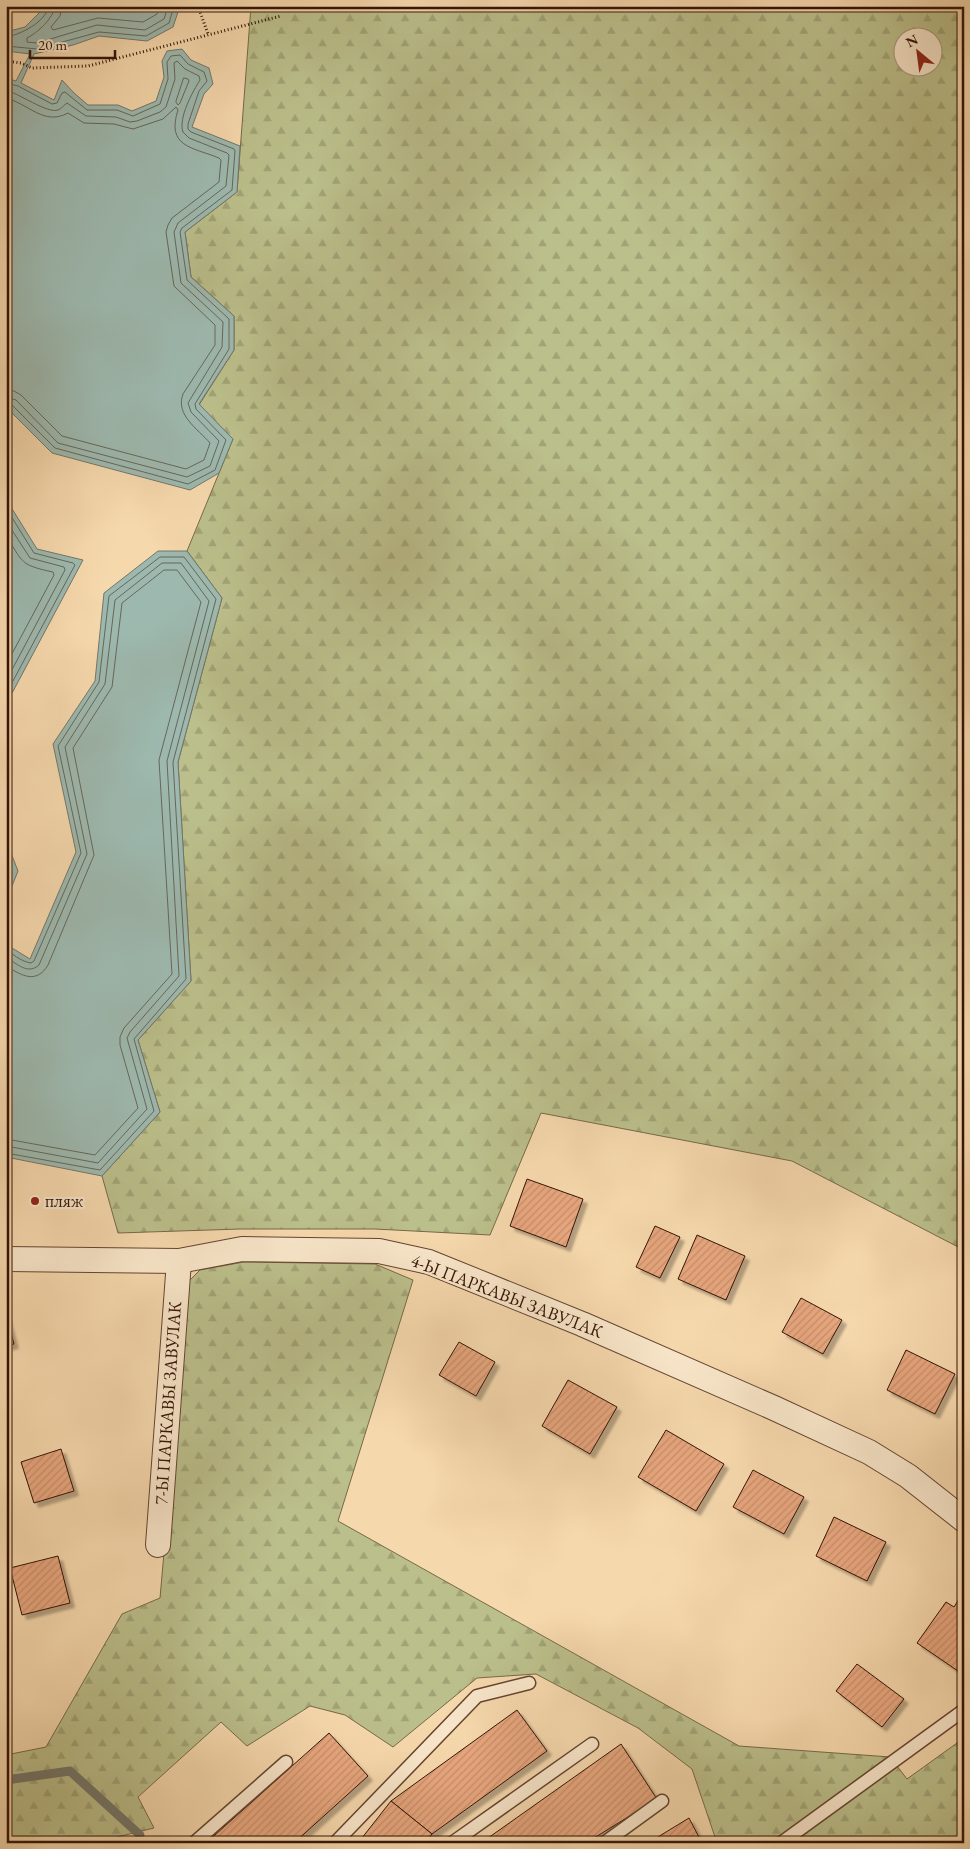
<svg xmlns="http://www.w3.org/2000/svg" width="970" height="1849" viewBox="0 0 970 1849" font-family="'EB Garamond',serif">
<defs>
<pattern id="forest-firs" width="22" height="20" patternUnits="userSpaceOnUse" patternTransform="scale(1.25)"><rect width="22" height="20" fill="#bbbf8b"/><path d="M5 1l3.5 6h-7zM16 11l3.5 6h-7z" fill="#a1a376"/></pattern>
<pattern id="building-hatch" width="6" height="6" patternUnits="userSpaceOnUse" patternTransform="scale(1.25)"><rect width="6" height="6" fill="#e7a67e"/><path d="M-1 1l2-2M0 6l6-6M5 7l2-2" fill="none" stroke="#c78e6b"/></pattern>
<filter id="shadow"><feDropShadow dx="4.5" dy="4.5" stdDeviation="1" flood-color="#0004"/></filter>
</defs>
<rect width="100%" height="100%" fill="#f6d8ad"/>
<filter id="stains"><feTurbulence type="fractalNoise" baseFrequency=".004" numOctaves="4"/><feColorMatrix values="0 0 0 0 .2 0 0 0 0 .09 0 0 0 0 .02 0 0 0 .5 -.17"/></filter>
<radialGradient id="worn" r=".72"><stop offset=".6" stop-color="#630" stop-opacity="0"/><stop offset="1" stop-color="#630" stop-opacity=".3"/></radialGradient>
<g fill="url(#forest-firs)" stroke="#776948" fill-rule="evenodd">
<path d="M251 6H964V1250L792 1161 541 1113 490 1235 375 1229H240L118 1233 102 1176 160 1112 138 1040 191 981 178 762 222 598 187 551 233 439 199 405 234 350V316L191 277 185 232 237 192ZM902 38H932V68H902Z"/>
<path d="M244 1262 375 1264 413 1280 338 1521 739 1746 890 1757 907 1779 964 1738V1843H717L692 1769 638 1728 536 1674 477 1678 393 1747 345 1715 310 1706 247 1746 221 1722 138 1797 154 1828 92 1843H6V1755L46 1747 122 1614 160 1598 188 1282 200 1270Z"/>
</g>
<g fill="#9db9af" stroke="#73776b">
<path d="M46 6H180L173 27 147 41 99 36 73 45 34 54 21 83 54 100 62 80 74 93 88 105H118L132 111 156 101 164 77 162 61 167 51 182 49 191 60 209 68 213 84 204 94 192 127 240 146 237 192 185 232 191 277 234 316V350L199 404 233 439 219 473 190 490 52 453 6 407V78L16 81 30 54 6 51V32L25 27Z"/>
<path d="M6 499 37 549 83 560 10 697 6 716Z"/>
<path d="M158 551H187L222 598 178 762 191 981 138 1040 160 1112 102 1176 6 1157V975L8 974 6 931 12 948 30 959 76 852 53 744 95 681 104 593Z"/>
<path d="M6 840 18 871 6 901Z"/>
</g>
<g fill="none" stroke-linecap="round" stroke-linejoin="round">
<g stroke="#68665a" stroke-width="1">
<path d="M55 6C54 18 37 33 27 38V42L37 43 97 25 145 30 164 19 168 6"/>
<path d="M62 6 60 16 51 27 53 30 98 18 143 22 157 14 160 6"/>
<path d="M6 37C20 35 46 22 49 6"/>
<path d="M6 46 37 49 99 32 146 36 169 23 174 6"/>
<path d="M184 78 188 79 189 81 180 103 178 105 176 102Z"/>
<path d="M6 83 18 86 52 104 57 103 62 93 65 92 87 110H117L133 116 160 104 168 79 167 62 171 56 180 55 188 64 204 72 207 81 199 91 188 124V129L191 132 234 149 235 151 232 190 182 228 180 232 187 280 229 319V349L195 404 196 409 226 440 215 470 188 484 55 448 12 405 6 403"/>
<path d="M6 90C18 93 48 114 58 110 61 109 64 105 67 103L86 116 116 117 130 122 137 121 160 112 166 107 175 79 174 63 177 61 185 69 199 76 200 80C193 91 178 118 183 132L189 138 227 153 229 155 226 186 178 223 174 232 181 283 223 322 222 347 188 403 191 412 219 441 210 466 187 477 58 443 16 400 6 397"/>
<path d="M6 98C29 104 44 126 68 113L84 123 114 124 133 129 163 119 176 107 178 110C166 147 192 147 219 158L221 160 219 182 172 218 168 225 166 232 174 286 215 325V345L183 394C175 415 198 429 210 443L204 460 186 469 62 436 21 395 14 391 6 390"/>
<path d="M6 508 34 553 73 563 75 565 6 694"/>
<path d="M6 521 30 558 64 567 65 570 6 681"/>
<path d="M6 535C23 563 20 565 53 572L54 575 6 665"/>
<path d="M6 946C9 954 23 962 31 963L34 961 81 853 58 746 99 682 109 596 160 557H184L216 599 173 762 186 979 134 1039 154 1111 100 1170 6 1153"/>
<path d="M6 957C17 964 28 975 39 965L87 854 65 747 105 684 115 600 162 563H181L209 601 167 761 179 976 130 1032 127 1038 147 1109 98 1163 6 1146"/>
<path d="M6 966C21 975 36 985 48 965L94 855 73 748 112 687 122 603 164 570H177L201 602 159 760 172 974 124 1028 120 1037V1045L138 1108 95 1155 6 1139"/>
</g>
<path stroke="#73776b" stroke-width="9" d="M6 1780 70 1771 140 1835"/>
</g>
<g fill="url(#building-hatch)" stroke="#331306" filter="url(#shadow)">
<path d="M527 1179 583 1199 566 1247 510 1226Z"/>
<path d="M655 1226 680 1237 660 1278 636 1267Z"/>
<path d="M697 1235 745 1256 726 1300 678 1279Z"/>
<path d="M801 1298 842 1320 823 1354 782 1332Z"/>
<path d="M6 1315 14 1344 6 1346Z"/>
<path d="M459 1342 495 1362 476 1396 439 1375Z"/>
<path d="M906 1350 955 1374 935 1414 887 1390Z"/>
<path d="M568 1380 617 1407 590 1454 542 1426Z"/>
<path d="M666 1430 724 1464 696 1511 638 1477Z"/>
<path d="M61 1449 74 1491 34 1503 21 1462Z"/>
<path d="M753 1470 804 1497 784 1534 733 1507Z"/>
<path d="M834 1517 886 1542 867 1581 816 1556Z"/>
<path d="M58 1556 70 1603 22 1615 10 1568Z"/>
<path d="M961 1596 964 1597V1663L958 1671 917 1643 946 1602 954 1607Z"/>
<path d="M857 1664 904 1699 882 1727 836 1691Z"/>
<path d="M517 1710 547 1751 432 1834 391 1801Z"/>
<path d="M329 1733 368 1776 294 1843H206Z"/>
<path d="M621 1744 657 1799 586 1843H481Z"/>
<path d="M391 1801 432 1834 425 1843H358Z"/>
<path d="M689 1818 702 1843H648Z"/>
</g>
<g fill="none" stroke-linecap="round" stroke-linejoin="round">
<g stroke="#644430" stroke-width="15">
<g id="service">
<path d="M194 1843 286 1762"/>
<path d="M335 1843 477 1696 529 1683"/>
<path d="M452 1843 592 1744"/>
<path d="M604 1843 662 1801"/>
<path d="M781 1843 964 1710"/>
</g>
</g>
<g stroke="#644430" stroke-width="26">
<g id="minor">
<path d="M6 1259 179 1261 242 1249 379 1251 429 1262 582 1324 774 1408 869 1452 908 1476 964 1520"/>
<path d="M158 1545 179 1261"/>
</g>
</g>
<g stroke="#331306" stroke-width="3" stroke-dasharray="1 2.5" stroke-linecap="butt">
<path d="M198 6 208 34"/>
<path d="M6 61 21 63 32 68 88 66 281 16"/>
</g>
<use href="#service" stroke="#f9e6ca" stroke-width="12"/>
<use href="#minor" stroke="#f9e6ca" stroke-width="24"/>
</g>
<circle fill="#8f2418" stroke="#f9e6ca" stroke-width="2" cx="35" cy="1201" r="5"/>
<g text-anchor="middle" stroke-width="4.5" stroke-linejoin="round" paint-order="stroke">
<g font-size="18" fill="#331306" stroke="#f9e6ca" text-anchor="start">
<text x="45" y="1207">пляж</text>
</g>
<g font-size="18" fill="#331306" stroke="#f9e6ca">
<text transform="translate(507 1296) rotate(21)" y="6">4-Ы ПАРКАВЫ ЗАВУЛАК</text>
<text transform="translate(168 1403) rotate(-86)" y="6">7-Ы ПАРКАВЫ ЗАВУЛАК</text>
</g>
</g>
<rect width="970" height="1849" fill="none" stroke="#f6d8ad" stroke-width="25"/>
<rect x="8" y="8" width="955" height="1834" fill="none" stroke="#331306" stroke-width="2.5"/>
<rect x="12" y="12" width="945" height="1824" fill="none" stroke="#331306"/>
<g transform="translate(918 52) rotate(331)"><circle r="24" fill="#f9e6ca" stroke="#aa927c"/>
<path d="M0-4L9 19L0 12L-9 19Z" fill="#8f2418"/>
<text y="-8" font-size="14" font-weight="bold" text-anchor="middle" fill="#331306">N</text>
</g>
<path d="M30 50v8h85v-8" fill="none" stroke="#331306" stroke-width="2.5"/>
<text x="38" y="50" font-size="15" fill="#331306" stroke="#f9e6ca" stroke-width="4" paint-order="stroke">20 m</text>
<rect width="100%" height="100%" filter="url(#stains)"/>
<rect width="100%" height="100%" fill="url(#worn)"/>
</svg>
